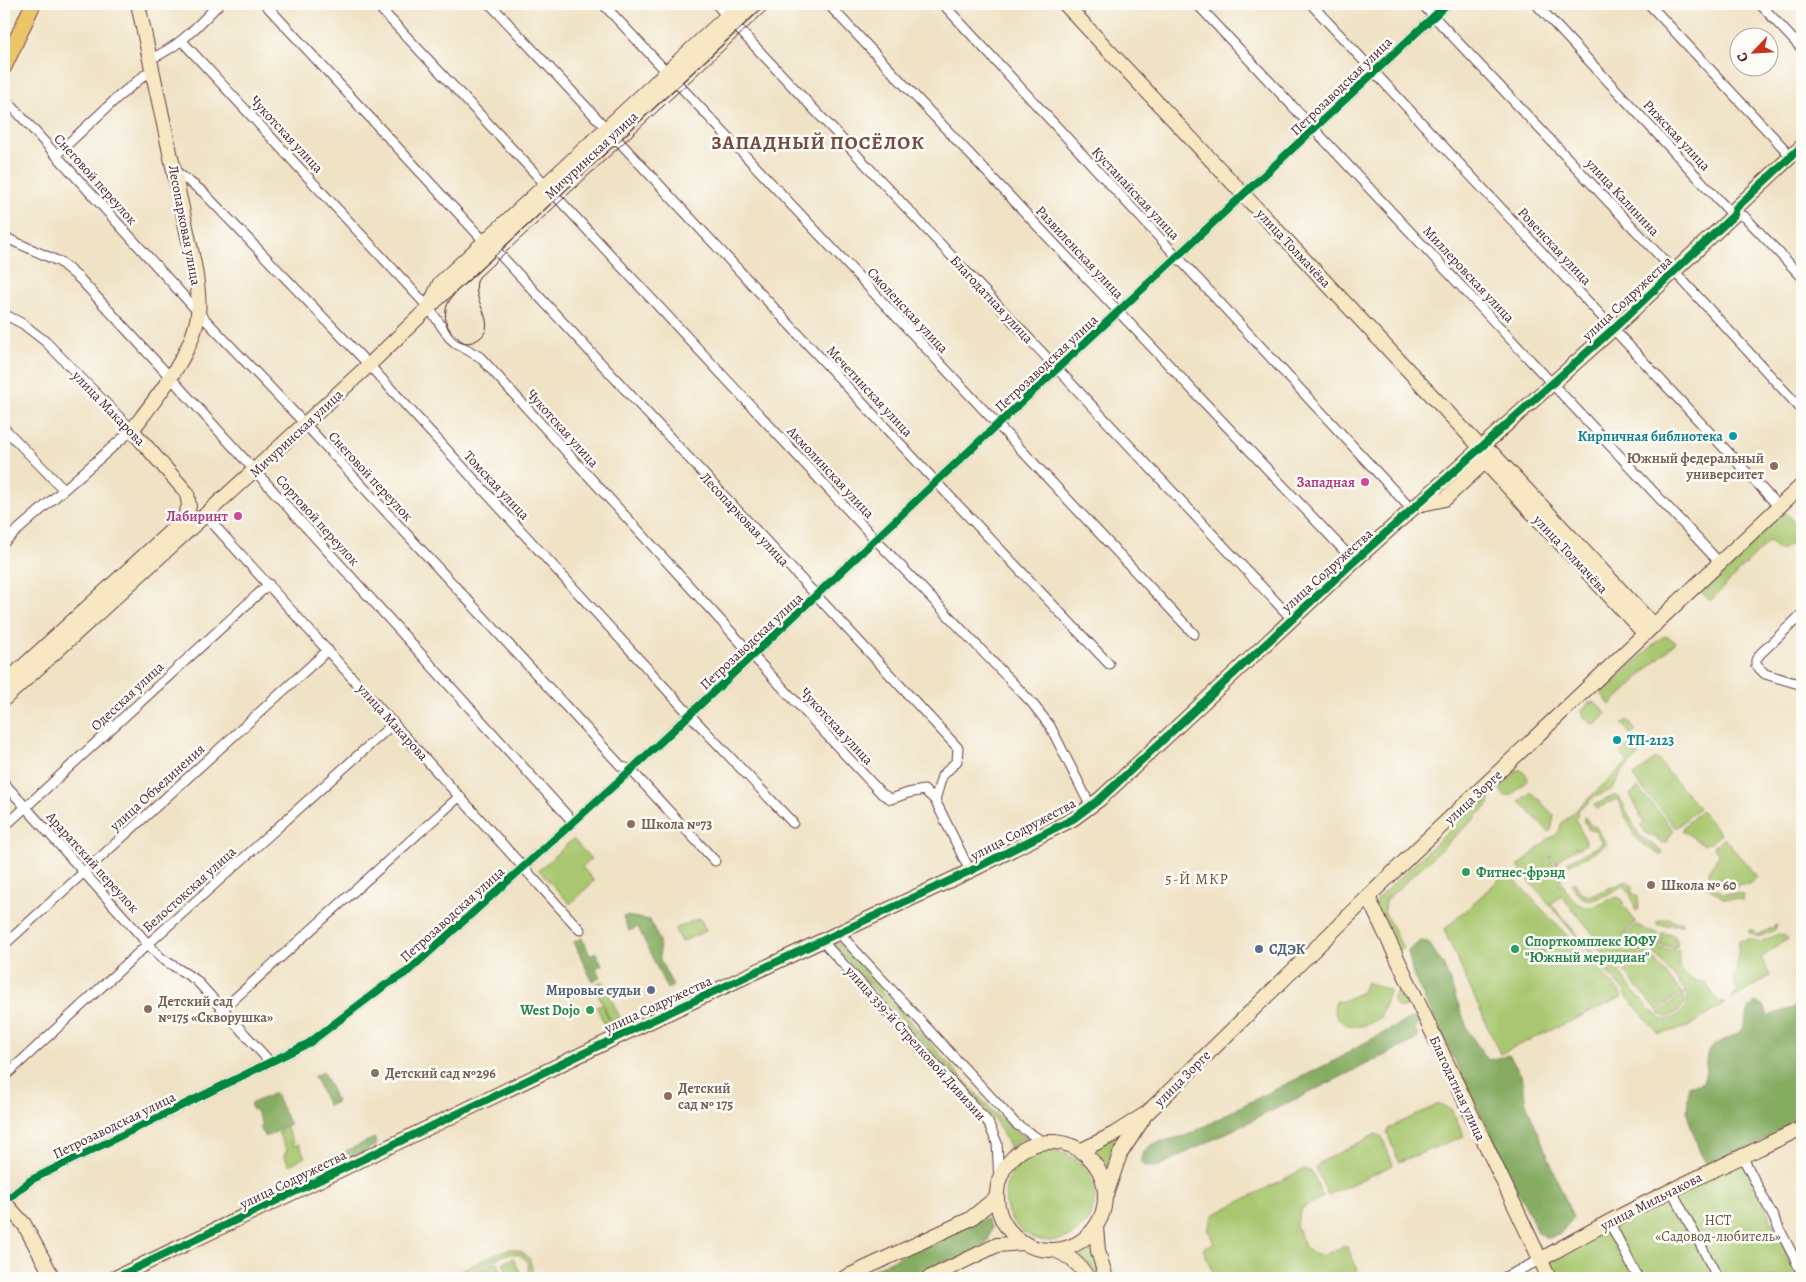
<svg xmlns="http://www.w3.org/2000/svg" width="1806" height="1282" viewBox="0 0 1806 1282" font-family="Alegreya,serif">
<rect width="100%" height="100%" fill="#fdfcf7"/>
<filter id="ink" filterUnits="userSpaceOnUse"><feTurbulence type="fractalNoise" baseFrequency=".02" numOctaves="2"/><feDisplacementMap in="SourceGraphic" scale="10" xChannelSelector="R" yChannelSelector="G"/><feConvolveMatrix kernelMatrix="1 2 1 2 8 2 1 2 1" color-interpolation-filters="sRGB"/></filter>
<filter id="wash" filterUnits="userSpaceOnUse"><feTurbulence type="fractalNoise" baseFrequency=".0096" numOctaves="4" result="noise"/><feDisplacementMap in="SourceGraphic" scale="20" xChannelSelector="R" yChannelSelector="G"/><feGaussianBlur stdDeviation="1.12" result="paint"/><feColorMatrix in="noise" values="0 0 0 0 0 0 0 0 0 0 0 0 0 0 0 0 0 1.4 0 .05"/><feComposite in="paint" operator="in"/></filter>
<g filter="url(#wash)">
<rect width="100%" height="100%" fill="#f0e2c5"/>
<g fill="#a9c76f" stroke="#7a734d" fill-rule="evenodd">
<path d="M1783 510 1802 531V549L1796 545 1789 544 1780 551 1769 541 1710 601 1699 590Z"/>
<path d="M1666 636 1676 642 1610 705 1601 693 1661 638Z"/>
<path d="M1595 702 1604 710 1607 714 1597 724H1592L1583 716 1582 711 1589 703Z"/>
<path d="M1627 720 1632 724 1631 725 1636 731 1631 735 1622 724Z"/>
<path d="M1628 746 1639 756 1622 771 1614 788 1589 800 1590 802C1582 806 1577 808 1577 817L1575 819 1586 841V844L1577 849 1576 847H1574L1575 850 1561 857 1557 865 1552 856 1550 857 1562 882 1559 885 1560 886 1563 884C1573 904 1583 913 1605 902 1610 899 1615 896 1620 898L1624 904 1620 907 1622 909 1625 906 1636 923 1623 934 1624 936 1637 925 1646 930 1659 933V946L1661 949 1679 950C1677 971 1684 980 1705 982L1719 1003 1723 1001 1724 1004 1688 1027 1659 1034 1624 993 1625 992 1612 977 1611 978 1518 867 1549 838C1557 837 1560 831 1561 824L1628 762 1620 753ZM1561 895 1599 941 1595 944 1609 960 1611 974 1551 904ZM1635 943 1645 944 1650 948 1685 990 1688 996 1687 1005C1682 1013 1672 1022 1662 1019 1655 1017 1621 977 1618 970 1617 967 1616 964 1617 962 1618 953 1627 946 1635 943Z"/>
<path d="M1656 758 1699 808 1676 828 1633 777Z"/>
<path d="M1517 770H1521L1527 776V780L1512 795 1504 796 1501 791 1502 786Z"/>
<path d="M1638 788 1674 830 1666 842 1662 843 1656 839 1658 836 1656 835 1654 838 1645 832 1641 825 1644 823 1630 794Z"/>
<path d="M1532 792 1554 816 1551 830 1549 832 1519 801Z"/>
<path d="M1616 795 1620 798 1639 835 1663 852 1661 856 1636 839 1617 799 1596 809 1594 805Z"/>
<path d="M1485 797 1491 803 1385 901 1384 911 1403 948 1398 952 1376 906 1377 899Z"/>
<path d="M1701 811 1721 834 1709 844 1707 843 1704 845 1682 830 1684 828 1683 827Z"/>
<path d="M1585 817 1592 827 1595 826 1607 844 1595 851 1596 852 1569 865 1567 862 1602 844 1596 831 1589 830 1583 818Z"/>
<path d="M1724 838 1757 877 1749 884H1738L1737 887 1726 886 1718 881 1720 878 1718 877 1716 880 1709 875V871L1719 855 1713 847Z"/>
<path d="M573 839 591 859 582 867 594 881 570 904 539 870Z"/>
<path d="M1507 872 1620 992 1622 997 1500 1054 1444 930Z"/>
<path d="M1701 878 1723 893 1744 894 1743 900 1723 898 1699 881Z"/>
<path d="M1627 881 1632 886V893L1638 896 1639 909 1636 911 1632 898 1625 885C1603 895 1586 914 1571 883H1575L1581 893 1589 896Z"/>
<path d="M700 918 706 931 681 942 675 929Z"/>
<path d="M1669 918 1675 922H1682V925H1657V922Z"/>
<path d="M1777 925 1775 930 1759 937 1749 933V930H1754L1758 935Z"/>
<path d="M1662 933 1674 935 1677 940V947L1661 946Z"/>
<path d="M1778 934 1783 935 1787 939 1761 958 1770 976 1733 999 1731 996 1738 991 1733 983 1734 975H1736L1739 940H1748V938L1760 942Z"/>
<path d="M833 941H836L842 946 990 1109 1012 1129 1027 1137 1018 1141 1010 1149 1001 1130 995 1121 837 949Z"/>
<path d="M1640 945 1647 948 1621 971C1616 958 1627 945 1640 945Z"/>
<path d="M1647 951 1681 992 1658 1011 1624 971Z"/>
<path d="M603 981 620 1018 611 1022 594 985Z"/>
<path d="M1366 982 1390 990 1380 1018C1375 1020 1370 1024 1365 1025 1348 1030 1328 1019 1336 1001L1340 1002 1362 992Z"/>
<circle cx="1402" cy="999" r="9"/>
<path d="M1684 992 1685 1003 1678 1012 1668 1017 1658 1014Z"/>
<path d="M602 1004 610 1022 605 1025 596 1006Z"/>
<path d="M1439 1104 1451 1109 1464 1136 1399 1162 1387 1133 1389 1128Z"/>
<path d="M287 1129 295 1146 299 1144 305 1157 289 1165 284 1155 287 1150 278 1133Z"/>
<path d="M1125 1133 1114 1154 1109 1169 1102 1157 1092 1147Z"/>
<path d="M1376 1134 1382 1137 1393 1165 1328 1195 1316 1169 1319 1163Z"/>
<circle cx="1050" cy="1196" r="45"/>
<path d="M1741 1160 1801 1278H1553L1545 1262Z"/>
<path d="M1304 1169 1312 1172 1323 1197 1302 1208 1296 1225 1306 1249 1322 1256 1346 1245 1358 1270 1355 1274 1346 1278H1205L1213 1273 1203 1249 1214 1244 1208 1229 1213 1215Z"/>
<path d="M1093 1244 1101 1278H1098L1091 1266 1077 1255Z"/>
<path d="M511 1249C527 1250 536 1263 530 1278H526C529 1272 529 1265 525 1259 513 1245 490 1262 477 1268L482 1278H444L500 1252Z"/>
<path d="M513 1258 523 1278H510L503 1263Z"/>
<path d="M497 1261 505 1278H484L480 1269Z"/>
</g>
<g fill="#86ac62" stroke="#686646">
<path d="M626 916 650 920 659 940 660 960 673 986 667 989 638 927 629 931 623 917Z"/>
<path d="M582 938 590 955 596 952 602 965 596 968 600 977 592 981 574 942Z"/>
<path d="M1420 941 1428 942 1444 966 1469 1033 1488 1060 1509 1055 1521 1075 1526 1103 1573 1218 1559 1235 1547 1238 1538 1232 1413 975 1408 951Z"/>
<path d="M1756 1002 1765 1008 1768 1016 1802 1005V1121L1708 1168 1699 1150 1687 1114 1689 1085H1695L1703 1082C1708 1071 1704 1061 1708 1052 1713 1041 1731 1040 1740 1031 1748 1023 1745 1008 1756 1002Z"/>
<path d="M1414 1017H1418L1421 1022 1414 1030 1418 1033V1038L1412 1042 1159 1166C1152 1168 1137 1167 1142 1155 1150 1139 1173 1141 1187 1135 1204 1127 1221 1117 1238 1108 1271 1091 1305 1075 1338 1059L1351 1050Z"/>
<path d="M323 1072 337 1102 328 1106 314 1076Z"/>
<path d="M275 1093 290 1125 265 1137 260 1127 262 1125 255 1109 253 1110 250 1104Z"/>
<path d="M374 1138 377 1145 347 1159 344 1152Z"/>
<path d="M341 1153 345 1160 330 1168 326 1160Z"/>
<path d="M310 1168 313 1175 255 1203 252 1195Z"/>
<path d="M987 1219 992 1228 988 1241 985 1245 920 1278H855L978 1220Z"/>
</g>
</g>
<g filter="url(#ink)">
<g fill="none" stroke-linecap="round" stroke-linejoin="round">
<g stroke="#633c42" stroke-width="11">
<g id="street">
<path d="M265 4 484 241"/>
<path d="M376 4 545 184"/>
<path d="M490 4 606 128"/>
<path d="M603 4 1194 634"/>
<path d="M716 4 727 16"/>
<path d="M828 4 1354 561"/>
<path d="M943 4 1412 510"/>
<path d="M1197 4 1720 563"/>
<path d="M1311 4 1779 507"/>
<path d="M1422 4 1674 271 1802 410"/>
<path d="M1536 4 1729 211 1734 215 1744 216 1802 277"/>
<path d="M1649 4 1791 156"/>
<path d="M1760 4 1802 49"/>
<path d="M734 24 1292 619"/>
<path d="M182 41 429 308 449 337 457 344 480 357 753 656 882 794 891 799 908 793 924 790 935 800 970 871"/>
<path d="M150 59C182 45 196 27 219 4"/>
<path d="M10 104 199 313 305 424 621 766 631 770 715 861"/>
<path d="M613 135 936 482 1109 664"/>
<path d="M56 155 118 97 152 69"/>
<path d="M175 171 203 192 369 365 690 715 793 823"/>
<path d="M552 192 875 539 1032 703 1050 726 1091 807"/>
<path d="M4 237 60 262 80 279 170 377 573 822"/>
<path d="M493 247 958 748 957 761 942 776 935 800"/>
<path d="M4 314 23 324 46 342 132 430 4 542"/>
<path d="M4 428 63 489"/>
<path d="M205 515 580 930"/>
<path d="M1802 614 1760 654 1756 660V665L1765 674 1802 685"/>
<path d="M4 783 148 944 161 958 196 980 270 1062"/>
<path d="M4 827 269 584"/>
<path d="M839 933 1016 1124 1045 1143"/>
<path d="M822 941 988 1122 997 1143 999 1181"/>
<path d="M4 945 328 650"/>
<path d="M223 1009 460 796"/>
<path d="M4 1077 148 944 394 723"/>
<path d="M1742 1156 1802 1273"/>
<path d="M1671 1189 1718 1278"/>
<path d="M4 1202 31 1180 309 1043 384 986 407 972 631 770 936 482 1447 4"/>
<path d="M1609 1221 1638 1278"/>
<path d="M1503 1278 1540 1260"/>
</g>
</g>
<g stroke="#633c42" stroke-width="16">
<g id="secondary">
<path d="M138 4 194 264C197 280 200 298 198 314 194 352 155 400 132 430L187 493 189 506 184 519"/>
<path d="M1065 4 1481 448 1493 454 1654 626"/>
<path d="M432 300 440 283 740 4"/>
<path d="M1481 448 1485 462 1645 634"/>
<path d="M1418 505 1445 499 1491 456"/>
<path d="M4 684 184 519 192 517"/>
<path d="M4 699 369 365 450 287 755 4"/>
<path d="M1368 897 1549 1278"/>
<circle cx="1051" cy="1196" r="54"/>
<path d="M1080 1151 1114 1134 1147 1113 1414 852 1802 485"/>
<path d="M1106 1195 1120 1154 1143 1119"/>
<path d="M4 1202 24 1224 53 1278"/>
<path d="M1096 1227 1098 1251 1106 1278"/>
<path d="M1054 1250C1069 1255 1080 1265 1088 1278"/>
<path d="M1540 1260C1625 1210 1714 1170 1802 1128"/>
<path d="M115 1278 634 1029 970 871 1073 819 1100 799 1350 565 1613 329 1734 215 1736 208 1802 146"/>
<path d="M844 1278 970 1219 997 1197"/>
<path d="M929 1278 997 1245 1024 1243"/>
</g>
</g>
<g stroke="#633c42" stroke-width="17">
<path id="primary" d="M4 67 33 4"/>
</g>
<use href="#street" stroke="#fff" stroke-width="9"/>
<use href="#secondary" stroke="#f7e8c3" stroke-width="14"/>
<use href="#primary" stroke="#ebc669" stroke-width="15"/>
<path stroke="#4a1f2b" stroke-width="1" d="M767 4 457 291C452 297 447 302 446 310 442 330 460 353 480 338 500 322 467 298 479 277L773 4"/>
<g stroke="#fdfcf7" stroke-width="11">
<g id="cycleway">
<path d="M4 1202 31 1180 309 1043 384 986 407 972 631 770 936 482 1447 4"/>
<path d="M115 1278 634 1029 970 871 1073 819 1100 799 1350 565 1613 329 1734 215 1736 208 1802 146"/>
</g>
</g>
<use href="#cycleway" stroke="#00873e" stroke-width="8"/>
</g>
</g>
<g fill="#0f9aa8" stroke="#fdfcf7" stroke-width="2">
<circle cx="1733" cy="436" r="5"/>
<circle cx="1617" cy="740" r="5"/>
</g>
<g fill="#8d6e63" stroke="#fdfcf7" stroke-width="2">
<circle cx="1774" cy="466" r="5"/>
<circle cx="631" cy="824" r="5"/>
<circle cx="1651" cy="885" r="5"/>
<circle cx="148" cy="1009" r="5"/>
<circle cx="375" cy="1073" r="5"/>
<circle cx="668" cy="1096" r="5"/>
</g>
<g fill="#d1479c" stroke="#fdfcf7" stroke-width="2">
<circle cx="1365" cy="482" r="5"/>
<circle cx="238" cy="516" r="5"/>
</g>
<g fill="#2e9e5b" stroke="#fdfcf7" stroke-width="2">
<circle cx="1466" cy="872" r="5"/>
<circle cx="1515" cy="949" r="5"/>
<circle cx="590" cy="1010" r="5"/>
</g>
<g fill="#5c6f8a" stroke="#fdfcf7" stroke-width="2">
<circle cx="1259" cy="949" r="5"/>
<circle cx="651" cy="990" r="5"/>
</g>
<g text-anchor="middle" stroke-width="5" stroke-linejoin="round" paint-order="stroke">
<g font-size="14" fill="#4a1f2b" stroke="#fdfcf7">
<text transform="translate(1341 86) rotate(-44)" y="5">Петрозаводская улица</text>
<text transform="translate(287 134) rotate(47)" y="5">Чукотская улица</text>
<text transform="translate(1677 135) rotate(47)" y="5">Рижская улица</text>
<text transform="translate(591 155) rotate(-43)" y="5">Мичуринская улица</text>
<text transform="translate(96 179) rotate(48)" y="5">Снеговой переулок</text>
<text transform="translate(1136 193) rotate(47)" y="5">Кустанайская улица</text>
<text transform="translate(1623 197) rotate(47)" y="5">улица Калинина</text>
<text transform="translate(185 225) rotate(79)" y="5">Лесопарковая улица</text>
<text transform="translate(1555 246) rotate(47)" y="5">Ровенская улица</text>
<text transform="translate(1294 248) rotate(47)" y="5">улица Толмачёва</text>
<text transform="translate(1080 252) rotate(47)" y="5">Развиленская улица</text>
<text transform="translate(1469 274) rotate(47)" y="5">Миллеровская улица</text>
<text transform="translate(1627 298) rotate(-43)" y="5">улица Содружества</text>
<text transform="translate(992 299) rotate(47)" y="5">Благодатная улица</text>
<text transform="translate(908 310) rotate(47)" y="5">Смоленская улица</text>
<text transform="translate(1046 363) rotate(-43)" y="5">Петрозаводская улица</text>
<text transform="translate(870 391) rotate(47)" y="5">Мечетинская улица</text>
<text transform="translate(109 408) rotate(46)" y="5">улица Макарова</text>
<text transform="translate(563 428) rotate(48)" y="5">Чукотская улица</text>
<text transform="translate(296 433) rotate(-43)" y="5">Мичуринская улица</text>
<text transform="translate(831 472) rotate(47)" y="5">Акмолинская улица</text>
<text transform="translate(371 476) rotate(47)" y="5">Снеговой переулок</text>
<text transform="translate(497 485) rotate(47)" y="5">Томская улица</text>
<text transform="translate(745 519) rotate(47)" y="5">Лесопарковая улица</text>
<text transform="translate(318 520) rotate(48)" y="5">Сортовой переулок</text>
<text transform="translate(1571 554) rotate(47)" y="5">улица Толмачёва</text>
<text transform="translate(1327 570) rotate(-42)" y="5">улица Содружества</text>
<text transform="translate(751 641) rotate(-43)" y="5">Петрозаводская улица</text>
<text transform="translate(127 696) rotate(-43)" y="5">Одесская улица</text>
<text transform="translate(393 722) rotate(48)" y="5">улица Макарова</text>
<text transform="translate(837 726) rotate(47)" y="5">Чукотская улица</text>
<text transform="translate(157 787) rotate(-42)" y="5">улица Объединения</text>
<text transform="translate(1473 797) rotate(-43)" y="5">улица Зорге</text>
<text transform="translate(1023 829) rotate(-28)" y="5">улица Содружества</text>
<text transform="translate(93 862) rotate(48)" y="5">Араратский переулок</text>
<text transform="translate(189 889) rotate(-42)" y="5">Белостокская улица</text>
<text transform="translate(452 914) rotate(-42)" y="5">Петрозаводская улица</text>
<text transform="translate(658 1004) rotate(-25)" y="5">улица Содружества</text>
<text transform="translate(916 1043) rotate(48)" y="5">улица 339-й Стрелковой Дивизии</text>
<text transform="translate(1182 1078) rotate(-45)" y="5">улица Зорге</text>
<text transform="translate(1458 1088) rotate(65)" y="5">Благодатная улица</text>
<text transform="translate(114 1125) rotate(-26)" y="5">Петрозаводская улица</text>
<text transform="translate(293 1179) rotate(-26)" y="5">улица Содружества</text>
<text transform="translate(1651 1201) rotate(-27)" y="5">улица Мильчакова</text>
</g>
<g font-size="14" font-weight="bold" fill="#0d838f" stroke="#fdfcf7" text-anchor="end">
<text x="1723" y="441">Кирпичная библиотека</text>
<text x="1627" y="745" text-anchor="start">ТП-2123</text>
</g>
<g font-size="14" font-weight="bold" fill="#785e54" stroke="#fdfcf7" text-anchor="start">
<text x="1764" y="463" text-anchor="end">Южный федеральный<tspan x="1764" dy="16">университет</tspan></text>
<text x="641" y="829">Школа №73</text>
<text x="1661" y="890">Школа № 60</text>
<text x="158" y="1006">Детский сад<tspan x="158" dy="16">№175 «Скворушка»</tspan></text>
<text x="385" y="1078">Детский сад №296</text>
<text x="678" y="1093">Детский<tspan x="678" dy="16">сад № 175</tspan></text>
</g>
<g font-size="14" font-weight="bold" fill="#b23c85" stroke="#fdfcf7" text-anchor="end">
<text x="1355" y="487">Западная</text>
<text x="228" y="521">Лабиринт</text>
</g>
<g font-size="14" font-weight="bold" fill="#27864d" stroke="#fdfcf7" text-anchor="start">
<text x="1476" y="877">Фитнес-фрэнд</text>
<text x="1525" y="946">Спорткомплекс ЮФУ<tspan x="1525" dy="16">"Южный меридиан"</tspan></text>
<text x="580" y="1015" text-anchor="end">West Dojo</text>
</g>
<g font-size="14" font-weight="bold" fill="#4e5e75" stroke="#fdfcf7" text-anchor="start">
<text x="1269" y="954">СДЭК</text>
<text x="641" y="995" text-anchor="end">Мировые судьи</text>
</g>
<g font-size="14" fill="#66513f" stroke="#fdfcf7">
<text x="1718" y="1225">НСТ<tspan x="1718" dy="16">«Садовод-любитель»</tspan></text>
</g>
<g font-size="15" letter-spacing="1" fill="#764b42" stroke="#fdfcf7">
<text x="1197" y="884">5-Й МКР</text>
</g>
<g font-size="19" font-weight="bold" letter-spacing="1" fill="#764b42" stroke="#fdfcf7">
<text x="818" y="149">ЗАПАДНЫЙ ПОСЁЛОК</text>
</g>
</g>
<rect width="1806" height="1282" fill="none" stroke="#fdfcf7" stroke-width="20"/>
<g transform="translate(1754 52) rotate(245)"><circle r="24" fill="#fdfcf7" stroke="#b5a4a5"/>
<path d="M0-4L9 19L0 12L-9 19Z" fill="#c8321e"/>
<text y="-8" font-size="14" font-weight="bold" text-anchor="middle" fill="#4a1f2b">С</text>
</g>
</svg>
